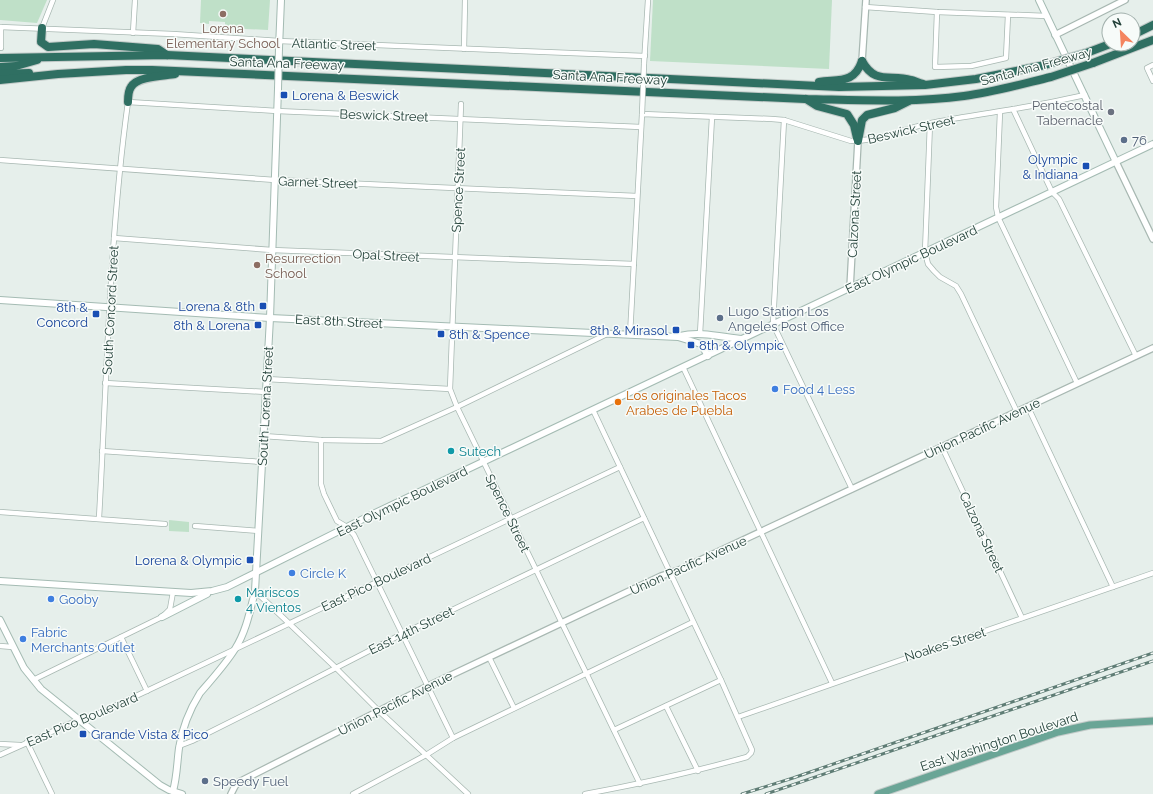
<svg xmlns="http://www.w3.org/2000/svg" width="1153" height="794" viewBox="0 0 1153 794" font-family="Raleway,sans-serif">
<rect width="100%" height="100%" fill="#e6efeb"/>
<g fill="#bfe0c8">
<path d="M0 0H47L37 23 0 20Z"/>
<path d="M201 0H270L268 30 225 28V22L209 21V24L200 23Z"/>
<path d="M653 0H832L829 69 650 61Z"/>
<path d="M169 520 189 522V532L169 531Z"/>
</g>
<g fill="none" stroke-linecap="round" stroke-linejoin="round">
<g stroke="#a8b8b2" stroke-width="6">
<g id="minor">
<path d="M865 7 937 12 1047 16"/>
<path d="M937 12 935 67 971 66 1006 58 1008 15"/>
<path d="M0 27 173 34 279 41 645 56"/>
<path d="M42 28 53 0"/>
<path d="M133 33 135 0"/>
<path d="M1 48V27"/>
<path d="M464 49 465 0"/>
<path d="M644 64 648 0"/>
<path d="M1153 65 1147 68 1153 81"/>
<path d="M461 104 450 389 457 407 640 784"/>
<path d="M1013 109 1052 192 1059 199 1136 356"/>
<path d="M1000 112 996 207 998 217 1077 383"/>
<path d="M784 120 773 324 852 489"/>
<path d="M930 123 925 252 928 264 934 271 940 277 956 286 961 294 1017 412"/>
<path d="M0 160 275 180 637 196"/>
<path d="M114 238 272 250 634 264"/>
<path d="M700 334 712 117"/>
<path d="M630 335 642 114 772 119 784 120 851 141C879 141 905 128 931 123 954 118 978 115 1001 111 1029 107 1057 101 1085 95"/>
<path d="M683 367 832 683"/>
<path d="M266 379 450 389"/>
<path d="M105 383 266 392"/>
<path d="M1028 407 1113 587"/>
<path d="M263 436 321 440 381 441 457 407 607 334"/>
<path d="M321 440V484L324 494 337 521 347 527 354 535 453 738"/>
<path d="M942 447 1022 618"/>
<path d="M102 451 262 462"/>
<path d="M0 512 165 524"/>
<path d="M99 518C107 379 109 240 128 102L277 111 641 127"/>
<path d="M195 526 258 531"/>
<path d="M255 591 336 668 379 711 468 794"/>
<path d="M121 637 147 691"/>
<path d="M0 646 13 647"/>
<path d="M489 657 514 708"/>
<path d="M33 680 162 617 170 609 173 592"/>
<path d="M666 706 698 771"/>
<path d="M738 717C876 668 1015 621 1153 573"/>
<path d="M614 730 721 680"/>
<path d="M27 742 52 794"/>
<path d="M0 744 20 745"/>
<path d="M179 746 192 741 258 708 402 634 644 518"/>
<path d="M0 755 78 720 100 713 620 467"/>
<path d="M353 794 426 755 453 738 693 622"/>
<path d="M585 794C640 784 693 772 747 757L751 753 752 750 721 680 593 410"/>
</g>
</g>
<g stroke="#a8b8b2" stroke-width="8">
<g id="tertiary">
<path d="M1055 35 1125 0"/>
<path d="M862 61 866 0"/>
<path d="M1116 162 1153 239"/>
<path d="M850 288 858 141"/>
<path d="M231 794 235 786 239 782 428 686 661 576 679 570 1153 348"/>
</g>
</g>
<g stroke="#a4bbb3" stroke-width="8">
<g id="secondary">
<path d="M1039 0 1116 162"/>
<path d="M279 48 281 0"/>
<path d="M0 300 270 318 678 337 701 344 708 356"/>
<path d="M680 336C700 331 722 337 742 339"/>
<path d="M0 581 191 593 212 591 227 587 373 514 1153 144"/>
<path d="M162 617 207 594"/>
<path d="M0 620 24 668 41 689 160 785 169 790 182 794"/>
<path d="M173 791C177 777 177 763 179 748 182 729 190 709 200 693 212 679 225 665 235 649 246 632 250 611 255 591L270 318 278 89"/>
</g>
</g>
<g stroke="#c2cac8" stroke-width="9">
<path id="primary" d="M878 794 1058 732 1090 725 1153 721"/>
</g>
<g stroke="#c2cac8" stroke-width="10">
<g id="motorway">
<path d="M42 28 41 42 48 47 94 44 158 49 167 55"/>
<path d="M1133 35 1153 25"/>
<path d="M1089 52 1110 44"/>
<path d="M0 58 167 55 839 87 925 85 976 79 1045 65"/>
<path d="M862 61C875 85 890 74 911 80 915 81 919 83 923 84"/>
<path d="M1093 63 1153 40"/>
<path d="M0 67 16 66 37 60"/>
<path d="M0 74 29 73"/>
<path d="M0 80 58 74 126 70H152L805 99C858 100 912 103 964 96 994 92 1022 84 1051 77"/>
<path d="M819 82C839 79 854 84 862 61"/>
<path d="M806 99 817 106 847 114 854 125 857 138"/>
<path d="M128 102C128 97 128 91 131 87 137 76 164 76 175 74"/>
<path d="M858 141 862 120 867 115 895 108 909 101"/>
</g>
</g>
<use href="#minor" stroke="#fff" stroke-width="4.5"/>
<use href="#tertiary" stroke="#fff" stroke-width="5.5"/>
<use href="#secondary" stroke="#fff" stroke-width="6"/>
<use href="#primary" stroke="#6aa596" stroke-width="7"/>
<use href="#motorway" stroke="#2f6f62" stroke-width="8"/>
<g stroke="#5f7d75" stroke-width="3">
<g id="rail">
<path d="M742 794 793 778 1153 653"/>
<path d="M766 794 1153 661"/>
</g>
</g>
<use href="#rail" stroke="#f7fbf9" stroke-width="1.5" stroke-dasharray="4.5" stroke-linecap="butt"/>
<g stroke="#a8b8b2" stroke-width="6" stroke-linecap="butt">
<path id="minor-bridge" d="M642 114 644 64"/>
</g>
<g stroke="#a4bbb3" stroke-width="8" stroke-linecap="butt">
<path id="secondary-bridge" d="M278 89 279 48"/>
</g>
<g stroke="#c2cac8" stroke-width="10" stroke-linecap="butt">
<g id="motorway-bridge">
<path d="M1045 65 1089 52"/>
<path d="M1051 77 1093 63"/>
</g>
</g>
<use href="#minor-bridge" stroke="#fff" stroke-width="4.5"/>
<use href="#secondary-bridge" stroke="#fff" stroke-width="6"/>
<use href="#motorway-bridge" stroke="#2f6f62" stroke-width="8"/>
</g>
<g fill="#8d6e63" stroke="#f7fbf9" stroke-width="1.5">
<circle cx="223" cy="14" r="4"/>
<circle cx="257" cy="265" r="4"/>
</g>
<g fill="#1a4fb4" stroke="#f7fbf9" stroke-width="1.5">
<rect x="280" y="91" width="8" height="8" rx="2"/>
<rect x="1082" y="162" width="8" height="8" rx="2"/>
<rect x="259" y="302" width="8" height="8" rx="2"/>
<rect x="92" y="310" width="8" height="8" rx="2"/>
<rect x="254" y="321" width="8" height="8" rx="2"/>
<rect x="672" y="326" width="8" height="8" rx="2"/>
<rect x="437" y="330" width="8" height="8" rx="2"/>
<rect x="687" y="341" width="8" height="8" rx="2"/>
<rect x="246" y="556" width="8" height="8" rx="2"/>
<rect x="79" y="730" width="8" height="8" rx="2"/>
</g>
<circle fill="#6b7280" stroke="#f7fbf9" stroke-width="1.5" cx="1111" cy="112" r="4"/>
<g fill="#5c6f8a" stroke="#f7fbf9" stroke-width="1.5">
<circle cx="1124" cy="140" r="4"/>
<circle cx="720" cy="318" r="4"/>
<circle cx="205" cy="781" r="4"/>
</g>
<g fill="#3f7fe0" stroke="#f7fbf9" stroke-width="1.5">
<circle cx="775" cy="389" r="4"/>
<circle cx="292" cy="573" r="4"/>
<circle cx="51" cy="599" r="4"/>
<circle cx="23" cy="639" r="4"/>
</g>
<circle fill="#e8710a" stroke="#f7fbf9" stroke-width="1.5" cx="618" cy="402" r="4"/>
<g fill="#0f9aa8" stroke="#f7fbf9" stroke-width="1.5">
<circle cx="451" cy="451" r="4"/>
<circle cx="238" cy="599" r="4"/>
</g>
<g text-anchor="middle" stroke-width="3" stroke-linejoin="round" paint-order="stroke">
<g font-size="13" fill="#785e54" stroke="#f7fbf9">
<text x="223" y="33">Lorena<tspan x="223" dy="15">Elementary School</tspan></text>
<text x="265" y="263" text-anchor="start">Resurrection<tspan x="265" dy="15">School</tspan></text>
</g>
<g font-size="13" fill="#24423a" stroke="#f7fbf9">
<text transform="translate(334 44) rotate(2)" y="5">Atlantic Street</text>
<text transform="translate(287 63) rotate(2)" y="5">Santa Ana Freeway</text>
<text transform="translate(1036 66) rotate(-15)" y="5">Santa Ana Freeway</text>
<text transform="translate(610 77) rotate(3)" y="5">Santa Ana Freeway</text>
<text transform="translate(384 115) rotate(2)" y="5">Beswick Street</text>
<text transform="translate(911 129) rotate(-13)" y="5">Beswick Street</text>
<text transform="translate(318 182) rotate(2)" y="5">Garnet Street</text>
<text transform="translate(458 190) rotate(-87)" y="5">Spence Street</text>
<text transform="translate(854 214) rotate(-87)" y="5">Calzona Street</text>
<text transform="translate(386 255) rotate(3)" y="5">Opal Street</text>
<text transform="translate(911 259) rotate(-25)" y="5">East Olympic Boulevard</text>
<text transform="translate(110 310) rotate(-87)" y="5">South Concord Street</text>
<text transform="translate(339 321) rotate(3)" y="5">East 8th Street</text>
<text transform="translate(265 406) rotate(-87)" y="5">South Lorena Street</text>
<text transform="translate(982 428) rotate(-25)" y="5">Union Pacific Avenue</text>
<text transform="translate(402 501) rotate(-26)" y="5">East Olympic Boulevard</text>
<text transform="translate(508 513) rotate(64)" y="5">Spence Street</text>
<text transform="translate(982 532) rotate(65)" y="5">Calzona Street</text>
<text transform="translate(688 565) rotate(-24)" y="5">Union Pacific Avenue</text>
<text transform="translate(376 582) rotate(-25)" y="5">East Pico Boulevard</text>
<text transform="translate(411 630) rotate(-26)" y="5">East 14th Street</text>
<text transform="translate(945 644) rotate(-18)" y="5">Noakes Street</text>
<text transform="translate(395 703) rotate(-27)" y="5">Union Pacific Avenue</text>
<text transform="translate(82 719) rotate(-23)" y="5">East Pico Boulevard</text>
<text transform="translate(999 741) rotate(-18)" y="5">East Washington Boulevard</text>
</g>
<g font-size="13" fill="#164399" stroke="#f7fbf9" text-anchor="end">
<text x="292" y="100" text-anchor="start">Lorena &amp; Beswick</text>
<text x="1078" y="164">Olympic<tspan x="1078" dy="15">&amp; Indiana</tspan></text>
<text x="255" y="311">Lorena &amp; 8th</text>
<text x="88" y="312">8th &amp;<tspan x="88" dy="15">Concord</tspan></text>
<text x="250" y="330">8th &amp; Lorena</text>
<text x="668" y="335">8th &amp; Mirasol</text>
<text x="449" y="339" text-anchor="start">8th &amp; Spence</text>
<text x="699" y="350" text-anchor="start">8th &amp; Olympic</text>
<text x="242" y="565">Lorena &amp; Olympic</text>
<text x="91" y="739" text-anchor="start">Grande Vista &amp; Pico</text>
</g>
<g font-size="13" fill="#5b616d" stroke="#f7fbf9" text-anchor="end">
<text x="1103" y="110">Pentecostal<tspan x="1103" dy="15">Tabernacle</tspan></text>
</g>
<g font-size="13" fill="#4e5e75" stroke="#f7fbf9" text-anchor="start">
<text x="1132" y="145">76</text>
<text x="728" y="316">Lugo Station Los<tspan x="728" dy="15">Angeles Post Office</tspan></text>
<text x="213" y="786">Speedy Fuel</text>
</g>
<g font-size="13" fill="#366cbe" stroke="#f7fbf9" text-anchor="start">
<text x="783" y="394">Food 4 Less</text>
<text x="300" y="578">Circle K</text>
<text x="59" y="604">Gooby</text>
<text x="31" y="637">Fabric<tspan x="31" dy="15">Merchants Outlet</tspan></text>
</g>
<g font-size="13" fill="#c56008" stroke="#f7fbf9" text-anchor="start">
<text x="626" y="400">Los originales Tacos<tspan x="626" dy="15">Arabes de Puebla</tspan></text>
</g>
<g font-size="13" fill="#0d838f" stroke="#f7fbf9" text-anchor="start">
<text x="459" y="456">Sutech</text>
<text x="246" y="597">Mariscos<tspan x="246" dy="15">4 Vientos</tspan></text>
</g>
</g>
<g transform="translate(1121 32) rotate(335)"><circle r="19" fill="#f7fbf9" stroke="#a3b1ad"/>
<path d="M0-3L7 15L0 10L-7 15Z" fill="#f4845f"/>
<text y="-6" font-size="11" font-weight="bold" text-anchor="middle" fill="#24423a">N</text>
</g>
</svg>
